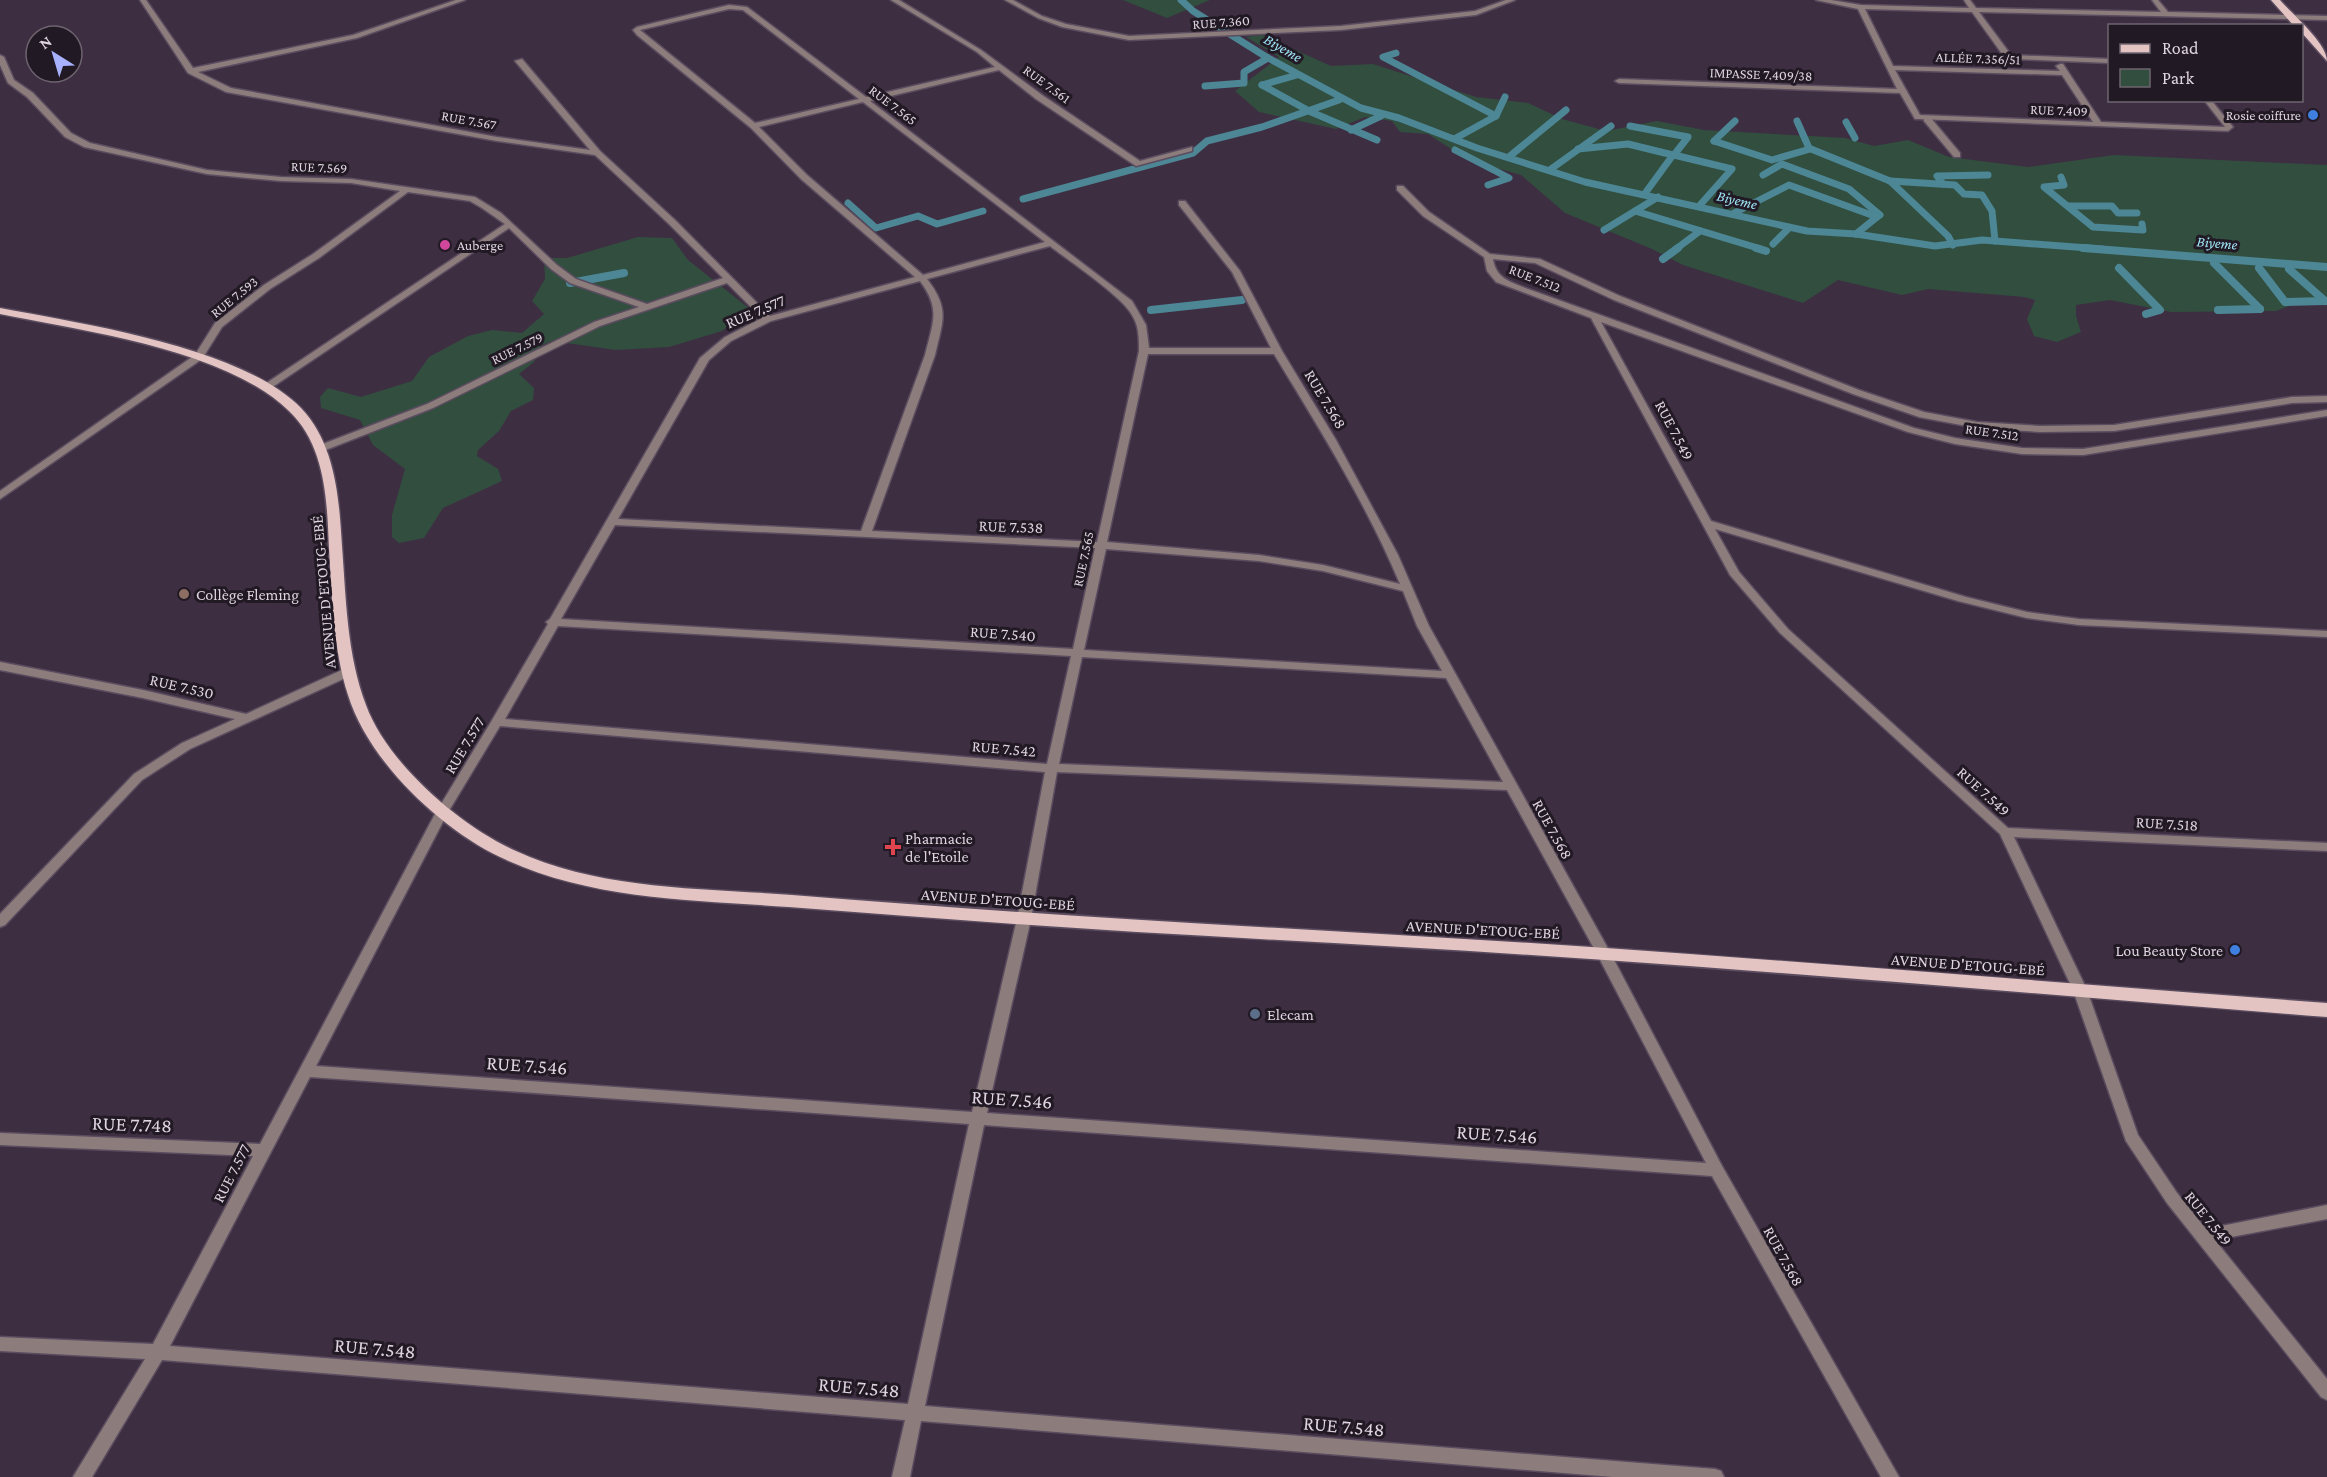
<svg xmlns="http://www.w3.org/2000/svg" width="2327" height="1477" viewBox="0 0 2327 1477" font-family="'Crimson Pro',serif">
<rect width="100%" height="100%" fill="#3e2e42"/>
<g fill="#314e3f">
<path d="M1123 0H1210L1167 18Z"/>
<path d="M1262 35 1331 66 1373 64 1476 97 1528 103 1562 119 1606 131 1657 121 1704 130 1845 138 1874 146 1908 140 1949 157 2028 167 2114 155 2327 165V299L2305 300 2276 311 2171 312 2110 300 2076 305V316L2081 332 2057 342 2034 336 2027 319 2035 300 2024 297 1928 289 1902 295 1838 280 1803 303 1683 265 1652 249 1565 213 1521 175 1468 160 1428 134 1400 132 1392 121 1365 117 1336 129 1259 112 1235 91 1279 57 1246 37Z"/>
<path d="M638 237 672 238 688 260 750 309 722 331 669 347 616 350 552 341 542 345 534 362 519 374 534 388 533 400 511 411 499 431 478 450 477 456 498 469 502 481 443 508 424 538 399 543 392 537V515L405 469 373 445 360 420 321 408 320 397 328 388 361 397 412 381 429 357 468 336 492 330 522 333 544 314 532 301 545 279 544 258H567Z"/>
</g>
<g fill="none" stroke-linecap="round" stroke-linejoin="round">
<g stroke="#4d8694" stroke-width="7">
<path d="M1181 0 1193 11 1268 58 1361 108 1399 118 1477 148 1585 182 1807 231 1856 234 1935 246 1982 240 2102 249"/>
<path d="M1396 53 1383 57 1496 116"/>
<path d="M1262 85 1311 112 1377 140"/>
<path d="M1262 85 1297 75"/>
<path d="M1205 86 1244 83V72L1268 58"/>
<path d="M1797 121 1809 148"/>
<path d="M1846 122 1855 138"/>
<path d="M1630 126 1688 137 1674 155 1732 169 1700 205"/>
<path d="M1351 130 1381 116"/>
<path d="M1456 138 1496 116 1505 97"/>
<path d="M1714 141 1772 160 1810 149"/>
<path d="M1714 141 1735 121"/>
<path d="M1578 149 1628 144 1673 155 1646 192"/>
<path d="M1811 149 1890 181 1948 236 1953 245"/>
<path d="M1455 150 1509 178 1488 185"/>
<path d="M1510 156 1566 110"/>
<path d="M1551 169 1611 126"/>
<path d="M1763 175 1782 164 1849 189 1880 215"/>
<path d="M2061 177 2064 185 2044 187 2093 227 2143 230 2142 224"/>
<path d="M1890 181 1955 185 1964 194 1982 195 1992 211 1995 241"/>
<path d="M1943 184 1937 176 1988 175"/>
<path d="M1023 199 1193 153 1207 141 1262 127 1339 100"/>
<path d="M848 203 876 228 918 216 937 224 983 211"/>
<path d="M2068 206H2112L2118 213H2137"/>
<path d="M1635 211 1761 249"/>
<path d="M1734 213 1789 185 1877 217"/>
<path d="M1604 230 1658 197"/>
<path d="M1856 234 1877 217"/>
<path d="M1773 244 1788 229"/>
<path d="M1676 249 1700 231"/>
</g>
<g stroke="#4d8694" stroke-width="8">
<path d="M1756 248 1766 251"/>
<path d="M2083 248 2327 267"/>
<path d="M1663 259 1678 248"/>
<path d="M2214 263 2260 309"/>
<path d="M2119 268 2160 310 2146 314"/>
<path d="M2259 268 2285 302 2325 301"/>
<path d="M2289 269 2325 301"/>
<path d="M570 283 624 273"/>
<path d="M1151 310 1242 300"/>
<path d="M2218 310 2260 309"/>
</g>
<g stroke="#5b4c5f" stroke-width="3">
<path id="service" d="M1924 117H1930L1960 153V157H1954L1924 121Z"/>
</g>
<g stroke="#5b4c5f" stroke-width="3">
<g id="minor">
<path d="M140 0H146L193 68 353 35 456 0H465L357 38 198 72 231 88 497 137 590 150 515 61 522 59 600 151 675 220 770 316 915 277 801 179 751 128 637 35 633 30 637 27 729 5 747 7 866 97 995 67 977 52 891 0H899L981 50 1042 95 1140 161 1192 147V151L1136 166 1036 99 999 70 870 101 1132 301 1146 325 1149 348H1271L1232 272 1179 205V201H1185L1240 271 1282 351 1336 440 1398 555 1429 626 1611 954 1722 1166 1899 1477H1881L1712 1176 984 1125 925 1406 1715 1469 1721 1471 1724 1477H1613L921 1421 910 1477H892L905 1420 162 1360 92 1477H73L145 1359 0 1351V1337L153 1344 253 1156 0 1145V1133L260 1144 435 814 491 722 548 624 546 622 550 619 700 358 725 337 762 318 727 283 600 326 433 408 323 451H315V447L427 404 594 322 639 307 570 283 551 269 509 228 271 388H265V384L505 224 482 208 470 201 408 192 319 258 270 289 222 327 202 359 0 499V491L195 355 215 323 264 285 313 254 400 191 351 183 281 181 207 174 84 147 65 137 27 97 8 83 0 65V55L4 57 14 80 33 93 71 133 90 143 207 170 281 177 351 179 475 197 501 213 557 265 576 279 647 304 723 278 669 224 595 155 497 141 226 92 188 73ZM729 9 743 10 859 99 755 123 640 30ZM863 102 1045 242 923 275 807 175 759 127ZM1050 246C1069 261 1122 296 1132 315 1139 326 1139 338 1139 351L1097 542 872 531 935 355C943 320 950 309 927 279ZM920 281C941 309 933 323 925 355L861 531 618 519 709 360 731 341 771 321ZM1148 354H1274C1319 428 1366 503 1400 584L1323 565 1259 555 1107 542ZM615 525 1095 548 1073 649 561 619ZM1106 549 1259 561 1323 571 1403 591 1417 626 1442 671 1084 650ZM558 626 1071 656 1047 764 505 719ZM1082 657 1446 678 1503 782 1059 764ZM500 726 1045 772 1017 919 972 1112 316 1066 447 814ZM1057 772 1507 790 1597 954 1706 1163 987 1113 1031 919ZM310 1077 969 1124 908 1404 170 1346Z"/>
<path d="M1005 0H1013L1042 16 1066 24 1129 36 1341 26 1475 11 1506 0H1515L1476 15 1341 30 1129 40 1062 27 1038 18Z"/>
<path d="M1816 0H1831L1861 5 1969 8 1964 0H1970L1976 8 2161 12 2152 0H2158L2168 12 2327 16V20L1979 12 2011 55 2110 59V63L2014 59 2017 63 2013 65H2010L1972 12 1865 9 1893 66 2060 71 2056 66 2060 64H2063L2101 122 2225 127 2204 100H2211L2233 127 2228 131 1918 119H1915L1900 93 1619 83 1615 81 1619 79 1897 89 1858 9ZM1895 70 2062 75 2093 122 1920 115Z"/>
<path d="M1397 186H1403L1429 212 1490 254 1540 259 1620 296 1859 390 1924 412 1977 422 2040 426 2114 425 2292 397 2327 396V402L2292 403 2114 431 2040 432 1977 428 1919 417 1853 394 1614 300 1535 263 1493 259C1496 279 1511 282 1528 289L1914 428 1955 438 2022 448 2083 449 2327 410V416L2083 455 2022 454 1955 444 1908 432 1601 322 1711 521 1966 597 2027 612 2079 619 2327 631V637L2079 625 2027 618 1958 601 1715 529 1739 572 1788 629 2008 828 2327 843V851L2014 837 2087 990 2138 1135 2177 1193 2206 1229 2327 1205V1219L2215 1240 2327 1379V1400L2321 1397 2167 1203 2126 1141 2073 990 2000 834 1780 633 1730 575 1591 318 1496 282 1487 271 1484 257 1423 216 1397 190Z"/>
<path d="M0 662 143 690 246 714 344 669H352L354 672 352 675 190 749 142 780 5 925 0 927V914L134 774 182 743 235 719 143 698 0 670Z"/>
</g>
</g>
<g stroke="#5b4c5f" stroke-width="3">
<g id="primary">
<path d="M2271 0H2280C2292 14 2327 43 2327 61L2302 33V26H2294Z"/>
<path d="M0 308C84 324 241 347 301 408 336 445 339 499 342 546 346 599 347 655 366 705 387 763 460 826 516 851 601 890 700 888 792 895 903 904 1014 912 1126 919 1286 929 1446 937 1606 948 1847 965 2087 985 2327 1003V1017C2086 998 1846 977 1605 960 1449 949 1293 941 1137 932 1021 925 905 916 789 907 693 900 589 900 500 857 439 828 368 760 348 695 333 648 332 597 329 549 327 502 326 446 289 411 227 350 84 331 0 314Z"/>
</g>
</g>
<use href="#service" fill="#8c7d7c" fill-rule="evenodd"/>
<use href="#minor" fill="#8c7d7c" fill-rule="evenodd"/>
<use href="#primary" fill="#e3c4c2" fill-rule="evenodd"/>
</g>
<g fill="#3f7fe0" stroke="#211923" stroke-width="2">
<circle cx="2313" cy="115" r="6"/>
<circle cx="2235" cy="950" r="6"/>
</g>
<circle fill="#d1479c" stroke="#211923" stroke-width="2" cx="445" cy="245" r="6"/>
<circle fill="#8d6e63" stroke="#211923" stroke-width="2" cx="184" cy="594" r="6"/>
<path fill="#e0444e" stroke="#211923" stroke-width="2" d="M890 838h6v6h6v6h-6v6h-6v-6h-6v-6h6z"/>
<circle fill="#5c6f8a" stroke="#211923" stroke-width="2" cx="1255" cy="1014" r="6"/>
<g text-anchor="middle" stroke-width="6" stroke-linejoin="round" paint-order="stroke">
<g font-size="14" fill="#dfd4e1" stroke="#211923">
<text transform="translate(1221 22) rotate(-4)" y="5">RUE 7.360</text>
<text transform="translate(1978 58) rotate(2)" y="5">ALLÉE 7.356/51</text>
<text transform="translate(1761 74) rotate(2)" y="5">IMPASSE 7.409/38</text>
<text transform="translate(1047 84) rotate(36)" y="5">RUE 7.561</text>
<text transform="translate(893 105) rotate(37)" y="5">RUE 7.565</text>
<text transform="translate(2059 110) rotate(2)" y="5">RUE 7.409</text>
<text transform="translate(469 120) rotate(10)" y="5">RUE 7.567</text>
<text transform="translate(319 167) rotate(2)" y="5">RUE 7.569</text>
<text transform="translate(1535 278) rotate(21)" y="5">RUE 7.512</text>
<text transform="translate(234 297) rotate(-39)" y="5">RUE 7.593</text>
<text transform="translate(517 348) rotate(-26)" y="5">RUE 7.579</text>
<text transform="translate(1992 432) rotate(8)" y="5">RUE 7.512</text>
<text transform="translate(1083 559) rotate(-78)" y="5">RUE 7.565</text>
</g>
<g font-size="14" fill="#dfd4e1" stroke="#211923" text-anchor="end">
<text x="2301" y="120">Rosie coiffure</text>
<text x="457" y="250" text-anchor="start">Auberge</text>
</g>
<g font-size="15" font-style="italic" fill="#a0e7fa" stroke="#211923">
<text transform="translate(1283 48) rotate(30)" y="5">Biyeme</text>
<text transform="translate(1737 200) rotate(13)" y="5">Biyeme</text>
<text transform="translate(2217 243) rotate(5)" y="5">Biyeme</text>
</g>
<g font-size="16" fill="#dfd4e1" stroke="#211923">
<text transform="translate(755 311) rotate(-23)" y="6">RUE 7.577</text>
<text transform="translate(1326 399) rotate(59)" y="6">RUE 7.568</text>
<text transform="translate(1675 430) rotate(62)" y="6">RUE 7.549</text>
<text transform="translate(1011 526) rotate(2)" y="6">RUE 7.538</text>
<text transform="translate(323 592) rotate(-95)" y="6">AVENUE D'ETOUG-EBÉ</text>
<text transform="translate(1003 633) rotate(4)" y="6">RUE 7.540</text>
<text transform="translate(182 686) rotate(13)" y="6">RUE 7.530</text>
<text transform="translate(464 745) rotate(-59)" y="6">RUE 7.577</text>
<text transform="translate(1004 748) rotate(5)" y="6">RUE 7.542</text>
<text transform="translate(1984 791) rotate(42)" y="6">RUE 7.549</text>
<text transform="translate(2167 823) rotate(3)" y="6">RUE 7.518</text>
<text transform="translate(1553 829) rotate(61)" y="6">RUE 7.568</text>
<text transform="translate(998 899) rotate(4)" y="6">AVENUE D'ETOUG-EBÉ</text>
<text transform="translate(1483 929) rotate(3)" y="6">AVENUE D'ETOUG-EBÉ</text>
<text transform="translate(1968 964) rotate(4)" y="6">AVENUE D'ETOUG-EBÉ</text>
<text transform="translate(231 1173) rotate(-63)" y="6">RUE 7.577</text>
<text transform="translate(2209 1218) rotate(51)" y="6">RUE 7.549</text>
<text transform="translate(1784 1256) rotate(61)" y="6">RUE 7.568</text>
</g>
<g font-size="16" fill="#dfd4e1" stroke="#211923" text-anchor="start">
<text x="196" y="600">Collège Fleming</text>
<text x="905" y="844">Pharmacie<tspan x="905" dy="18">de l'Etoile</tspan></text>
<text x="2223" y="956" text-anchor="end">Lou Beauty Store</text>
<text x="1267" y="1020">Elecam</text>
</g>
<g font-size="20" fill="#dfd4e1" stroke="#211923">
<text transform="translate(527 1065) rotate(4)" y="7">RUE 7.546</text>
<text transform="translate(1012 1099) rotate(4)" y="7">RUE 7.546</text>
<text transform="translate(132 1124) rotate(2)" y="7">RUE 7.748</text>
<text transform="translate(1497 1134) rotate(4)" y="7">RUE 7.546</text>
<text transform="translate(375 1348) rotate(5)" y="7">RUE 7.548</text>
<text transform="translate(859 1387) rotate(5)" y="7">RUE 7.548</text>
<text transform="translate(1344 1426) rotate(5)" y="7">RUE 7.548</text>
</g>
</g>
<rect x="2108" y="24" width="195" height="78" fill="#211923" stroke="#6d646f" stroke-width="1.5"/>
<rect x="2120" y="44" width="30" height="9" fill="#e3c4c2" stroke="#6d646f" stroke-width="1.5"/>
<text x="2162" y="54" font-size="18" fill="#dfd4e1">Road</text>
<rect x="2120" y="69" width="30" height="18" fill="#314e3f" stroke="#6d646f" stroke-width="1.5"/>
<text x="2162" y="84" font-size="18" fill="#dfd4e1">Park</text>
<g transform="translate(54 54) rotate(323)"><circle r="28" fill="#211923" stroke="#6d646f" stroke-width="1.5"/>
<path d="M0-4.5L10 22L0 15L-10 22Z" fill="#a7b1fc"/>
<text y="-9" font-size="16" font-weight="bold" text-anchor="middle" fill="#dfd4e1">N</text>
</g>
</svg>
